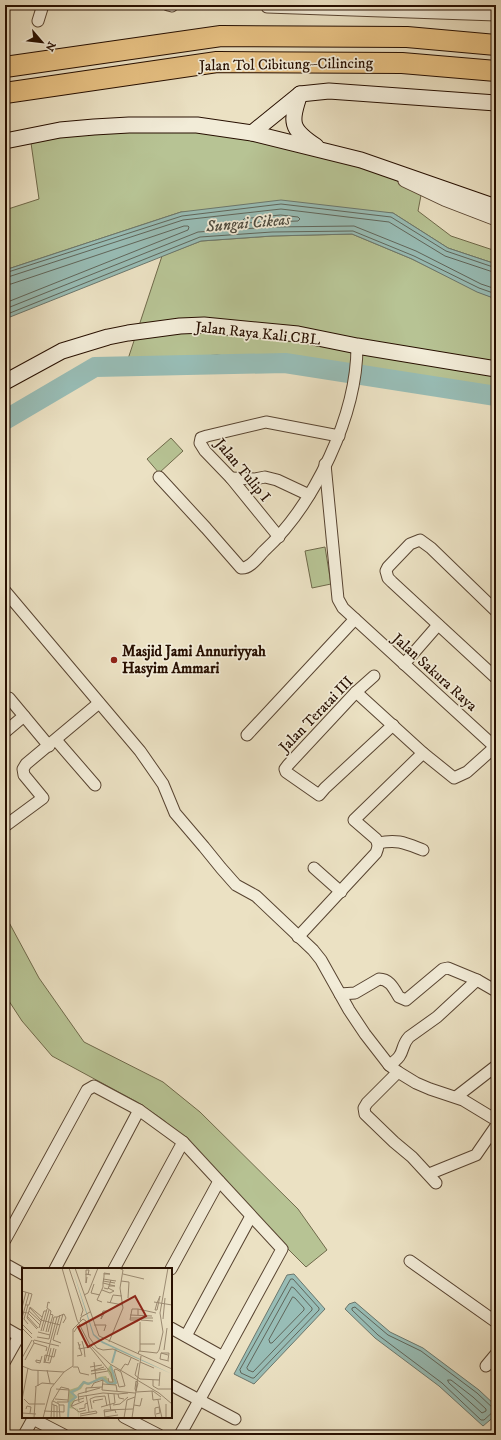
<svg xmlns="http://www.w3.org/2000/svg" width="501" height="1440" viewBox="0 0 501 1440" font-family="'IM FELL DW Pica',serif">
<rect width="100%" height="100%" fill="#ebe1c3"/>
<filter id="stains"><feTurbulence type="fractalNoise" baseFrequency=".005" numOctaves="4"/><feColorMatrix values="0 0 0 0 .2 0 0 0 0 .09 0 0 0 0 .02 0 0 0 .5 -.17"/></filter>
<radialGradient id="worn" r=".72"><stop offset=".6" stop-color="#630" stop-opacity="0"/><stop offset="1" stop-color="#630" stop-opacity=".3"/></radialGradient>
<g fill="#b7c394" stroke="#6f694a">
<path d="M181 125 361 160 422 190 418 211 451 236 496 251V264L448 248 393 213 181 212 5 270V210L39 199 30 136Z"/>
<path d="M352 234 412 259 479 292 496 299V396L306 365 217 355 127 362 162 256 201 241 272 236Z"/>
<path d="M171 438 183 451 159 473 147 459Z"/>
<path d="M325 547 331 584 312 588 305 551Z"/>
<path d="M5 915 39 978 84 1042 163 1082 200 1112 298 1209 327 1250 306 1267 282 1243 189 1141 162 1119 137 1102 52 1056 22 1021 5 995Z"/>
</g>
<g fill="#98bdb6" stroke="#6b776d">
<path d="M281 200 393 213 448 248 496 264V299L477 292 412 259 352 234 272 236 201 241 5 319V270L181 212Z"/>
<path d="M294 1274 325 1309 254 1384 234 1374 287 1275Z"/>
<path d="M355 1302 390 1332 423 1348 479 1390 496 1406V1415L483 1426 439 1386 375 1338 345 1309 349 1304Z"/>
</g>
<g fill="none" stroke-linecap="round" stroke-linejoin="round">
<g stroke="#60665b" stroke-width="1">
<path d="M281 215 298 217 300 219 298 221 244 223 242 221 244 219Z"/>
<path d="M5 273 182 216 281 204 391 217 446 251 496 268"/>
<path d="M5 278 183 220 281 209 389 222 445 256 496 273"/>
<path d="M5 284H11L184 226H188L189 227 188 230 5 303"/>
<path d="M5 309 198 232 271 227 354 226 416 251 481 284 496 289"/>
<path d="M5 315 200 237 272 232 353 231 414 256 479 288 496 294"/>
<path d="M291 1279H293L319 1308V1310L254 1378H252L241 1373 240 1370Z"/>
<path d="M292 1287 294 1288 312 1308V1310L253 1372 248 1370 247 1368Z"/>
<path d="M293 1297 295 1298 304 1308V1310L272 1343H270L269 1340Z"/>
<path d="M448 1380H451L473 1397 486 1409V1411L482 1413 449 1383Z"/>
<path d="M496 1408 495 1410 477 1393 421 1351 388 1335 355 1307 352 1308V1310L378 1335 442 1383 481 1420H484L495 1410 496 1412"/>
</g>
<path stroke="#98bdb6" stroke-width="20" d="M5 420 95 367 285 363 496 396"/>
<g stroke="#584431" stroke-width="13">
<g id="street">
<path d="M168 5 172 6"/>
<path d="M267 7 496 15"/>
<path d="M38 21 43 5"/>
<path d="M404 181 444 200 496 220"/>
<path d="M325 464 338 599 343 608 495 747"/>
<path d="M159 477 206 528 241 568C250 569 258 557 264 551 315 504 357 415 357 346"/>
<path d="M231 478 255 479 265 477 277 480 309 495"/>
<path d="M279 537 231 478 205 451 200 443 201 438 207 436 266 422 339 436"/>
<path d="M5 591 140 751 163 784 175 813 204 847 221 868 236 885 256 896 313 950 321 960 349 1010 365 1034 389 1065 398 1072 416 1083 430 1089 463 1100 496 1120"/>
<path d="M496 611 431 548 420 540 410 544 388 567 386 571 388 578 392 582 496 678"/>
<path d="M404 664 438 625"/>
<path d="M374 676 356 692 288 765 285 769 286 772 319 795 325 788 393 725"/>
<path d="M356 692 423 753 454 778 467 772 496 746"/>
<path d="M9 698 49 746"/>
<path d="M5 732 24 716"/>
<path d="M247 735 355 619"/>
<path d="M56 740 95 785"/>
<path d="M5 826 43 798 24 775 23 769 26 764 99 703"/>
<path d="M378 843C398 839 405 843 423 850"/>
<path d="M314 868 341 892"/>
<path d="M298 937 376 853C378 848 379 845 376 839L354 820 423 753"/>
<path d="M340 994 355 993 379 979C390 979 394 989 399 997L406 1000 443 969 448 968 477 980 496 991"/>
<path d="M389 1065C407 1054 399 1048 409 1037L437 1017 477 980"/>
<path d="M398 1072 367 1103 364 1108 365 1114 394 1142 412 1157 436 1183"/>
<path d="M456 1097 496 1066"/>
<path d="M429 1174 476 1155 496 1126"/>
<path d="M5 1240 87 1090 94 1086 139 1110 183 1142 282 1249 223 1357 171 1328"/>
<path d="M410 1261 496 1322"/>
<path d="M5 1264 23 1274"/>
<path d="M55 1269 139 1110"/>
<path d="M114 1269 183 1142"/>
<path d="M171 1269 219 1181"/>
<path d="M5 1328 19 1336H23"/>
<path d="M186 1336 251 1216"/>
<path d="M5 1361 19 1336"/>
<path d="M486 1366 496 1354"/>
<path d="M171 1385 235 1419"/>
<path d="M124 1417 159 1435"/>
<path d="M33 1419 64 1435"/>
<path d="M24 1435 34 1417"/>
<path d="M180 1435 223 1357"/>
</g>
</g>
<g stroke="#270f00" stroke-width="17">
<g id="secondary">
<path d="M300 94C290 122 290 129 316 146"/>
<path d="M252 133 300 94 329 91 496 103"/>
<path d="M5 141 60 130 94 127 129 125H197L252 133 361 160 496 207"/>
<path d="M5 382 62 351 108 337 128 333 180 326 204 325 298 334 357 346 496 369"/>
</g>
</g>
<g stroke="#270f00" stroke-width="22">
<g id="highway">
<path d="M5 67 221 36 407 37 496 45"/>
<path d="M5 93 217 62 402 63 496 71"/>
</g>
</g>
<use href="#street" stroke="#f2ecd8" stroke-width="11"/>
<use href="#secondary" stroke="#f2ecd8" stroke-width="15"/>
<use href="#highway" stroke="#e6c082" stroke-width="20"/>
</g>
<circle fill="#8f2418" stroke="#f2ecd8" stroke-width="1.5" cx="114" cy="660" r="4"/>
<g text-anchor="middle" stroke-width="3.5" stroke-linejoin="round" paint-order="stroke">
<g font-size="15" fill="#270f00" stroke="#f2ecd8">
<text transform="translate(286 64) rotate(-1)" y="5">Jalan Tol Cibitung–Cilincing</text>
<text transform="translate(258 333) rotate(6)" y="5">Jalan Raya Kali CBL</text>
<text transform="translate(243 470) rotate(50)" y="5">Jalan Tulip I</text>
<text transform="translate(435 672) rotate(42)" y="5">Jalan Sakura Raya</text>
<text transform="translate(316 714) rotate(-46)" y="5">Jalan Teratai III</text>
</g>
<g font-size="15" font-weight="bold" fill="#270f00" stroke="#f2ecd8" text-anchor="start">
<text x="122" y="656">Masjid Jami Annuriyyah<tspan x="122" dy="17">Hasyim Ammari</tspan></text>
</g>
<g font-size="16" font-style="italic" fill="#4f4c40" stroke="#f2ecd8">
<text transform="translate(248 222) rotate(-5)" y="6">Sungai Cikeas</text>
</g>
</g>
<g transform="translate(22 1268)">
<rect width="150" height="150" fill="#ebe1c3"/>
<path d="M89 96 94 117H87L78 111 67 117 62 116 59 121 51 125 55 128 49 139 56 141 57 150 55 141 46 140 47 122 56 119 61 113 68 115 77 109 84 108 87 114H91L85 102Z" fill="#b7c394"/>
<path d="M50 0 72 66 80 73 150 106 80 75 71 67Z" fill="#98bdb6"/>
<path fill="none" stroke="#98bdb6" stroke-width="2" d="M90 95 94 81M46 150 47 134 54 129 49 124 56 121 62 114 66 116 80 110 87 116 94 115 89 98"/>
<path fill="none" stroke="#9d8d75" stroke-width="1" d="M40 0 55 52 68 77 88 96 137 125 150 136M47 0 61 42 59 48M53 0 77 68 150 101M101 6 122 11M64 7V2H67L66 7M65 9 64 15V6L69 7M81 11 94 13M81 13 93 15M99 13 107 14 106 30M81 15 93 18H87M72 16 69 25 78 27M82 20 86 21 89 12M80 22 88 25 92 23 86 20M0 23 10 26 7 37H3M62 27 66 25 76 0M80 34 75 32 81 19V15L82 9V5L88 6H82M85 34 101 37M132 34 150 37M88 35 91 27 100 28M6 37 2 51 6 56M0 40 4 24M8 40 19 52 38 57M116 41 134 45M135 42H133L135 35 138 28M135 42 138 28M7 43 19 54M0 44 6 45 18 57M83 44 79 51 81 43H86M38 47 31 72 39 75M108 47 130 48M116 47V41H110L108 52H117M5 48 16 60M0 50 7 25M108 50H131M141 51 143 30M119 52 131 53M58 53 59 49 68 44M0 56 10 66M72 57H84L82 63M0 60 10 70M17 60 22 43H24M15 61 5 50 8 39 20 49M19 63 25 41M21 63 27 42M16 64 28 67M24 64 29 43 25 40 26 34 28 35M26 64 31 47 28 46M52 64 56 58 61 68M35 67 41 46M15 69 27 71 32 49H35M12 72 37 78M60 73 62 80 68 79 89 105 91 114H87L86 110M87 74 101 40 98 20 101 2 97 0M12 75 25 79 24 83M28 75 35 49 42 46 44 50 41 55M58 76 57 81 62 80 63 89M118 76H133M142 82 145 60M118 83V54M139 85H147L146 92M116 86 117 83 135 85 137 82 141 64 138 45 146 0M146 87 139 85 138 91 147 93M55 88 60 87 56 74M0 90 10 72M3 92 12 75 11 72M19 93 14 92V94L18 95 20 88M26 93 29 80M22 94 28 95 32 80M23 94 28 76M72 94 74 111M118 94 132 100M22 95 23 87 32 89 34 81M116 95 113 107 118 111 137 112M0 98 10 102 42 104M51 99H56L58 105 67 107M68 99 80 97M82 99 69 103 84 101M94 101 99 104 103 118 97 119 92 102ZM16 102V118M25 102 28 115M98 103 103 96 106 97 109 90M69 106 86 103M131 112V118L136 121H150M114 113 116 115 114 123 113 121ZM81 116 94 117 95 123M137 118 138 104M13 119 20 115 32 116M69 120 72 115 81 112 80 122M34 121 47 122M80 122 113 125M130 123 131 132 139 131M114 124 131 123 139 129M64 125V120L80 119M86 125 89 143M64 127 67 144M56 129 81 125 96 126M62 130 52 133 49 138 57 144 64 142M2 131 7 136H23M33 131 46 132M102 131 97 130 96 126 106 125M0 132 6 100M136 132 140 150M31 133 37 136 38 150M57 134 56 126 78 120M72 135 71 133 81 131M30 136 32 137V150M144 136V150M32 137 35 138V150M91 137 98 136 106 129M112 137 118 138 120 130M50 138 62 133M79 139 93 135 92 126M4 141 5 138 9 139 8 145M57 141 63 140V136L66 135M70 141 68 131 73 129 83 128 85 138M22 143 42 144V137H37M82 144 93 142 94 145M0 145 14 146M58 146 74 143 75 145 58 148M134 146 138 145 137 139 133 140V146L134 150M83 149 96 147M12 150 14 119M21 150 29 120 42 104 51 98V61L61 51 64 53 67 69 75 80 81 82 91 81 117 93M29 150 30 134 39 119 47 121 46 134H35M83 150 82 142 111 141M102 150 105 132 113 129M110 150 119 88"/>
<path fill="#8f2418" fill-opacity="0.15" stroke="#8f2418" stroke-width="2" d="M113 28 124 48 66 79 56 59Z"/>
<rect width="150" height="150" fill="none" stroke="#270f00" stroke-width="2"/>
</g>
<rect width="501" height="1440" fill="none" stroke="#ebe1c3" stroke-width="20"/>
<rect x="6" y="6" width="489" height="1428" fill="none" stroke="#270f00" stroke-width="2"/>
<rect x="10" y="10" width="481" height="1420" fill="none" stroke="#270f00"/>
<g transform="translate(42 42) rotate(118)" stroke="#f2ecd8" stroke-width="3" paint-order="stroke">
<path d="M0-3L7 15L0 10L-7 15Z" fill="#270f00"/>
<text y="-6" font-size="11" font-weight="bold" text-anchor="middle" fill="#270f00">N</text>
</g>
<rect width="100%" height="100%" filter="url(#stains)"/>
<rect width="100%" height="100%" fill="url(#worn)"/>
</svg>
